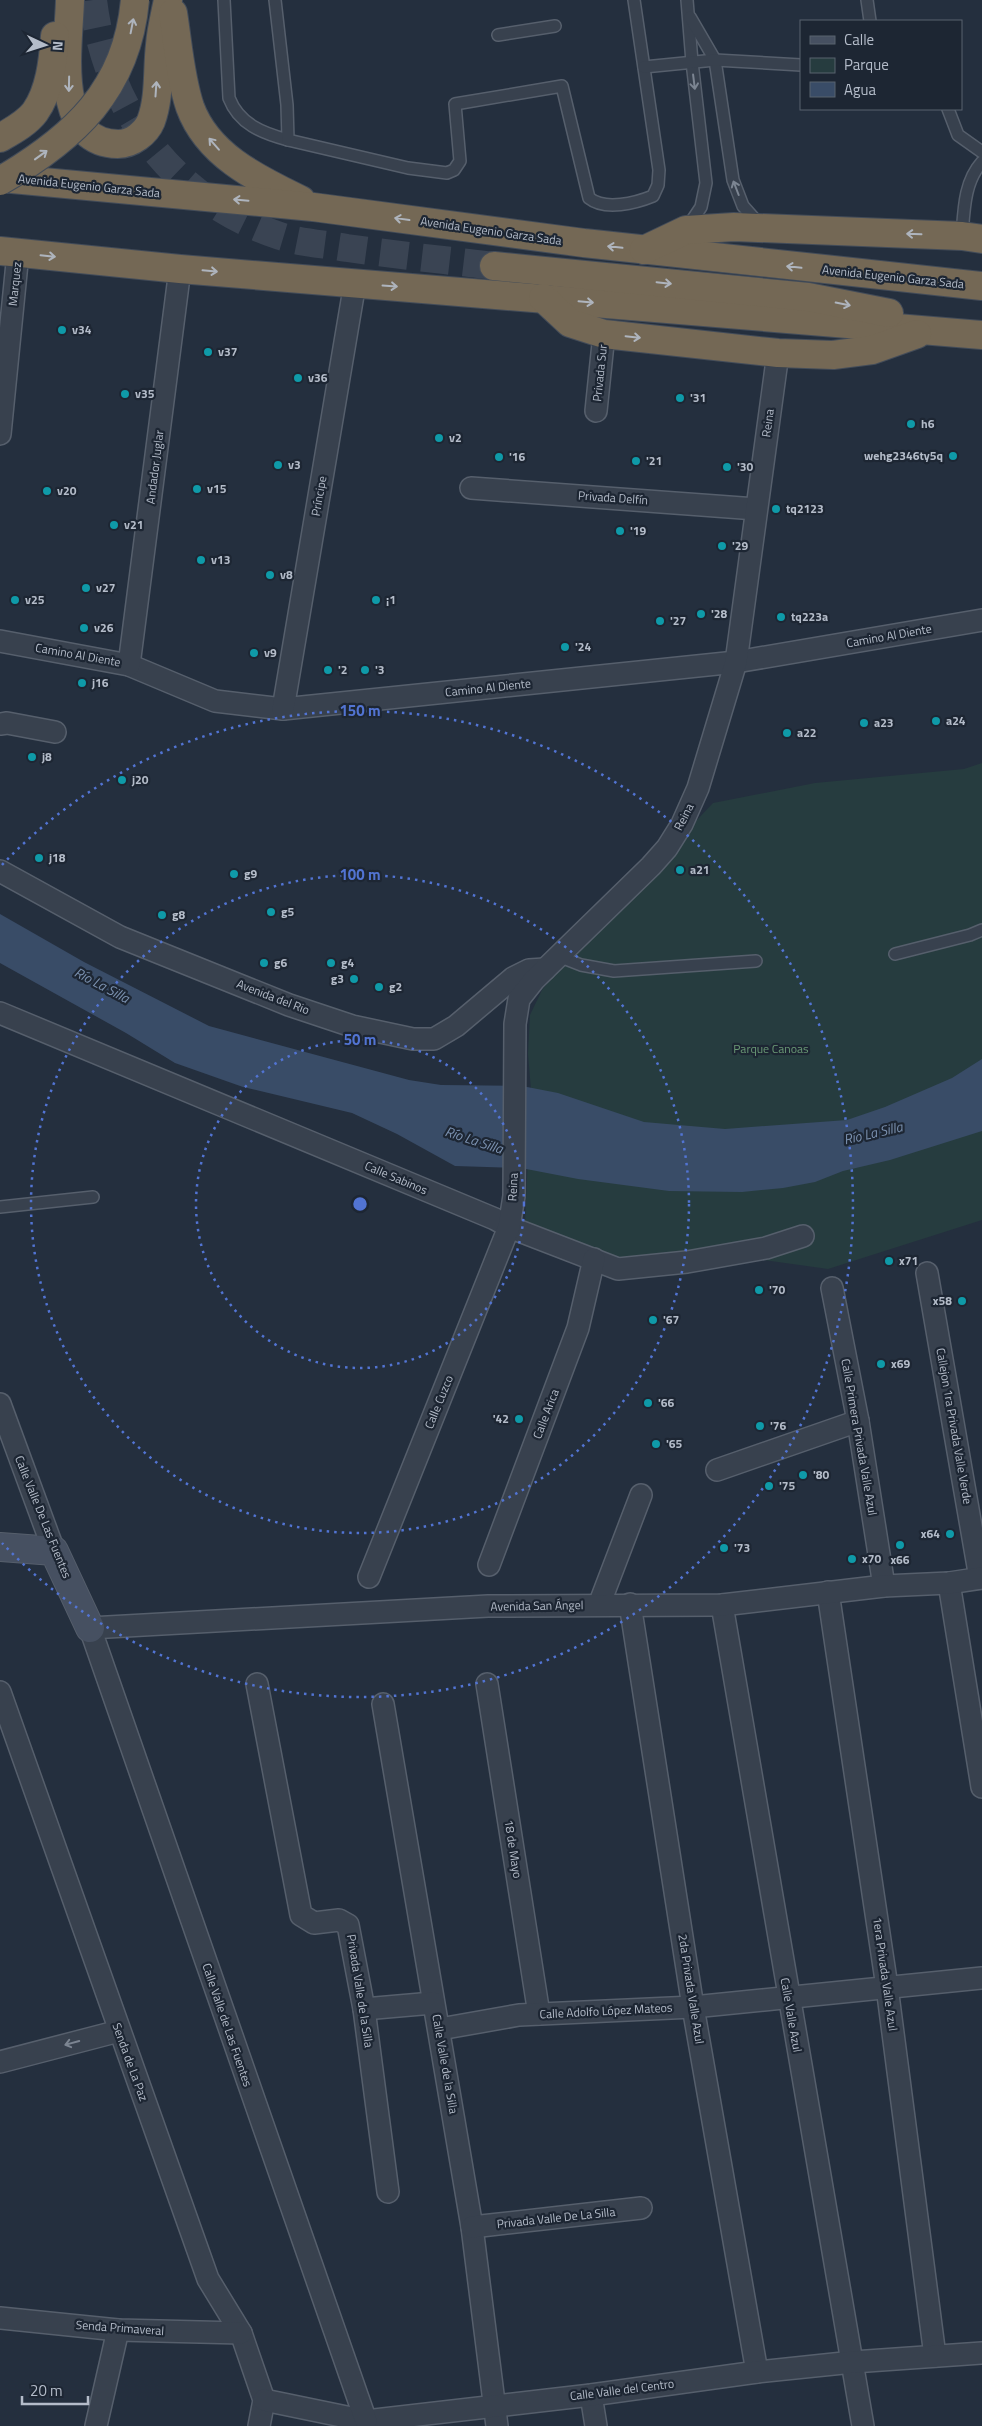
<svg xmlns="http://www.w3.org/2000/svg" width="982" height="2426" viewBox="0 0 982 2426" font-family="'Titillium Web',sans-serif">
<rect width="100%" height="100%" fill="#242f3e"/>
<path fill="#263c3f" d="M982 763V1220L828 1269 742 1257 615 1259 525 1222 531 1090 528 1054 530 1015 542 990 575 949 713 803 815 783 964 769Z"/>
<path fill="#394c67" d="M0 914 84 962 209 1026 409 1080 441 1085 522 1086 558 1093 644 1122 725 1129 847 1120 885 1107 952 1078 982 1059V1131L890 1160 843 1171 815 1182 783 1188 742 1192 669 1191 578 1179 521 1168 455 1166 397 1134 352 1113 243 1087 175 1063 126 1033 0 963Z"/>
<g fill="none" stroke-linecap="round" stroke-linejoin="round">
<path stroke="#3a4453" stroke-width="28" stroke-dasharray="28 14" stroke-linecap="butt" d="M93 0C106 110 174 201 280 236 301 243 325 244 347 248 396 255 445 260 494 266"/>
<g stroke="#565f6c" stroke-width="14">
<g id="lane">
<path d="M224 0 229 98C239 124 262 133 288 140"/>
<path d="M275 0 287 105 288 140 408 168 447 173 454 170 460 161 455 104 562 86 589 198C605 211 636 203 653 196L658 185 659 170 634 0"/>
<path d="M687 0 692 62 706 183 701 207 687 228"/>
<path d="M867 0 870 21"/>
<path d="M690 17 715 60 733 180 743 206 760 225"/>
<path d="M498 35 555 26"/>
<path d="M644 67 715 60 801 65"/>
<path d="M948 109 958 135 982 152"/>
<path d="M962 236C964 210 964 182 982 162"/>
<path d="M895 954 970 935 982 930"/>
<path d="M558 956 581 965 614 971 756 961"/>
<path d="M0 1207 93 1197"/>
</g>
</g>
<g stroke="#565f6c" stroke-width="24">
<g id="street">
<path d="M596 411 604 334"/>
<path d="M0 434 18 253"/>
<path d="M471 488 756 509"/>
<path d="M0 641 129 665 215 701 283 709 736 662 982 620"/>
<path d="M129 665 180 269"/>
<path d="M283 709 355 283"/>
<path d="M0 724 7 723 55 732"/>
<path d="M0 871 120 937 289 1005 352 1026 413 1039H434L456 1026 513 978 529 970 545 969"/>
<path d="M0 1013 495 1219 509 1227 618 1269 687 1262 766 1248 803 1236"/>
<path d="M927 1273 980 1578"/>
<path d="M832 1288 858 1421 884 1586"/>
<path d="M0 1404 54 1551"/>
<path d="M717 1470 858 1421"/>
<path d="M489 1565 578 1328 594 1259"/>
<path d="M369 1577 509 1227 514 1196 515 1024 519 999 534 980 651 866 667 848 682 824 698 788 736 662 778 353"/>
<path d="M949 1583 982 1787"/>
<path d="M828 1592 887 1987 935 2356"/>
<path d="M630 1604 693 2007 757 2372"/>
<path d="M599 1605 641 1495"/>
<path d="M722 1605 863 2426"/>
<path d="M257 1684 301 1915 314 1923 339 1920 348 1925 364 2009 388 2192"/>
<path d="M487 1684 539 2014"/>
<path d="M0 1692 208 2279 241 2333 264 2400 259 2426"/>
<path d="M383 1704 472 2227 497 2426"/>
<path d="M364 2009 433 2003"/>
<path d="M440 2029 519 2015 693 2007 982 1978"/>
<path d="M0 2062 119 2031"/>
<path d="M472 2227 641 2208"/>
<path d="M0 2318 118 2330 241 2333"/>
<path d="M591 2395 596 2426"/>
<path d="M264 2400 366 2421 591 2395 757 2372 853 2362 982 2353"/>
<path d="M366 2421 90 1628 488 1606 722 1605 884 1586 949 1583 982 1578"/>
<path d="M96 2426 118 2330"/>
</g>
</g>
<g stroke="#565f6c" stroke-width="30">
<path id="secondary" d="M0 1547 54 1551 90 1628"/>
</g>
<g stroke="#434c59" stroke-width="30">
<g id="highway">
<path d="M70 0C69 44 51 143 118 144 132 144 146 133 151 121 160 97 157 70 160 45 161 30 165 15 168 0"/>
<path d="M173 13C178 44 180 77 190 107 208 156 258 179 301 200"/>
<path d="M0 138C12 131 27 123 35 112 50 91 53 61 55 36"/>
<path d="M0 178 313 207 584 243 982 286"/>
<path d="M644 250 686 230 734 227 962 236 982 239"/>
<path d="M0 251 180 269 982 335"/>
<path d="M494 266 808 297 889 313"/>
<path d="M543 298 570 323 604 334 778 353 833 355 872 350 917 334"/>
</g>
</g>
<use href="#lane" stroke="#38414e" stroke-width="11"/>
<use href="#street" stroke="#38414e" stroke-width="21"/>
<use href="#secondary" stroke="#465061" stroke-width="28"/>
<use href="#highway" stroke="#746855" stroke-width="28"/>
<g stroke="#434c59" stroke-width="30" stroke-linecap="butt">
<path id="highway-bridge" d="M0 181C74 138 127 90 135 0"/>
</g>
<use href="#highway-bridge" stroke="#746855" stroke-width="28"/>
</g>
<defs><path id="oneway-shaft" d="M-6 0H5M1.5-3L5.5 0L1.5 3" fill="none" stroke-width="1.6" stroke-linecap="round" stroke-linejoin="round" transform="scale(1.25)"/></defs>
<g stroke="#aeb4bd">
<use href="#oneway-shaft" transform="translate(132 26) rotate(-79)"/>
<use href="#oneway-shaft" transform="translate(69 84) rotate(91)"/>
<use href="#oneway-shaft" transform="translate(156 89) rotate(-86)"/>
<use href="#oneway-shaft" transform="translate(214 144) rotate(-131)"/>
<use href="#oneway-shaft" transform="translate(41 155) rotate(-36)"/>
<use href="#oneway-shaft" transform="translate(241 200) rotate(-175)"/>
<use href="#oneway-shaft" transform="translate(402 219) rotate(-172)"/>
<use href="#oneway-shaft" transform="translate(914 234) rotate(-178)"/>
<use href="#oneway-shaft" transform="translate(615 247) rotate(-174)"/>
<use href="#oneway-shaft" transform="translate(48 256) rotate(6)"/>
<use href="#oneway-shaft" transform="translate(794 267) rotate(-174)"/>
<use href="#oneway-shaft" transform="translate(210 271) rotate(5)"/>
<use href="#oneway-shaft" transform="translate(664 283) rotate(6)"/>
<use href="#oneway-shaft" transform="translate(390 286) rotate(4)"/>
<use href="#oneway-shaft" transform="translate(586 302) rotate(5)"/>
<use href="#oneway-shaft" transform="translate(843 304) rotate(11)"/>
<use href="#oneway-shaft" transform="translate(633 337) rotate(6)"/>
</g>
<g stroke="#7c8592">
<use href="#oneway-shaft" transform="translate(694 82) rotate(83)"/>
<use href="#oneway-shaft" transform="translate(736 188) rotate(-111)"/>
<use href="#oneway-shaft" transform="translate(72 2043) rotate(165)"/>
</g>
<g fill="none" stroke="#5274d3" stroke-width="2.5" stroke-dasharray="2.5 5">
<circle cx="360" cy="1204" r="164"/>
<circle cx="360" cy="1204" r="329"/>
<path d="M2 865A493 493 0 1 1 2 1543"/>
</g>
<g fill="#0f9aa8" stroke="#1d2633" stroke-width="2">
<circle cx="62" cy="330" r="5"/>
<circle cx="208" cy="352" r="5"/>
<circle cx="298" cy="378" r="5"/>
<circle cx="125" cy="394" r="5"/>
<circle cx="680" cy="398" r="5"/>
<circle cx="911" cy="424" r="5"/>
<circle cx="439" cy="438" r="5"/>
<circle cx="953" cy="456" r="5"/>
<circle cx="499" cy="457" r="5"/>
<circle cx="636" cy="461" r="5"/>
<circle cx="278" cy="465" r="5"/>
<circle cx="727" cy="467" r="5"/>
<circle cx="197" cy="489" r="5"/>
<circle cx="47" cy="491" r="5"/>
<circle cx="776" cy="509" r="5"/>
<circle cx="114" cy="525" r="5"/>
<circle cx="620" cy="531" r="5"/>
<circle cx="722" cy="546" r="5"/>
<circle cx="201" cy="560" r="5"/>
<circle cx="270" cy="575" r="5"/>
<circle cx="86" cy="588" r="5"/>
<circle cx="15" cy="600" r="5"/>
<circle cx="376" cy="600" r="5"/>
<circle cx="701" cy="614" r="5"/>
<circle cx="781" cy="617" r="5"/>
<circle cx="660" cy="621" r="5"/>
<circle cx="84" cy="628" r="5"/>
<circle cx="565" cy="647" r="5"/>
<circle cx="254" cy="653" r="5"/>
<circle cx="328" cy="670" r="5"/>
<circle cx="365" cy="670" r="5"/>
<circle cx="82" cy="683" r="5"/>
<circle cx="936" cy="721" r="5"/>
<circle cx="864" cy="723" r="5"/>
<circle cx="787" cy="733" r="5"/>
<circle cx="32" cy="757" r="5"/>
<circle cx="122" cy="780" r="5"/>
<circle cx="39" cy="858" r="5"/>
<circle cx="680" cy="870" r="5"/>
<circle cx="234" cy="874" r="5"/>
<circle cx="271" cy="912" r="5"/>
<circle cx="162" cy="915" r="5"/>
<circle cx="264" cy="963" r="5"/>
<circle cx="331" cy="963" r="5"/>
<circle cx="354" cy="979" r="5"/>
<circle cx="379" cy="987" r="5"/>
<circle cx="889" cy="1261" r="5"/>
<circle cx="759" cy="1290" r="5"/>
<circle cx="962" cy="1301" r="5"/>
<circle cx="653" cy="1320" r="5"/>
<circle cx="881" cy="1364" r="5"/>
<circle cx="648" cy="1403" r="5"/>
<circle cx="519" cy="1419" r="5"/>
<circle cx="760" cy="1426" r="5"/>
<circle cx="656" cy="1444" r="5"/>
<circle cx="803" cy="1475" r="5"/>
<circle cx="769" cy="1486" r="5"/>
<circle cx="950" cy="1534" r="5"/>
<circle cx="900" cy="1545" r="5"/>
<circle cx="724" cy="1548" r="5"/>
<circle cx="852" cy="1559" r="5"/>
</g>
<g text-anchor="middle" stroke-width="4.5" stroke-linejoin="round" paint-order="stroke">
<g font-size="12" fill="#b4bcc9" stroke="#1d2633">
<text transform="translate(89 186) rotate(6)" y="4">Avenida Eugenio Garza Sada</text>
<text transform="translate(491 231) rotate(8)" y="4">Avenida Eugenio Garza Sada</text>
<text transform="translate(893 277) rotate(6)" y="4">Avenida Eugenio Garza Sada</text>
<text transform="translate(15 284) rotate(-84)" y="4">Marquez</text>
<text transform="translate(600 373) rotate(-84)" y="4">Privada Sur</text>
<text transform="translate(768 423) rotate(-82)" y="4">Reina</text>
<text transform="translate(155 467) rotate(-83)" y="4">Andador Juglar</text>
<text transform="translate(319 496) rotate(-80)" y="4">Príncipe</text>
<text transform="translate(613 498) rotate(4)" y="4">Privada Delfín</text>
<text transform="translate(889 636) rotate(-10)" y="4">Camino Al Diente</text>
<text transform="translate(78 655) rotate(10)" y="4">Camino Al Diente</text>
<text transform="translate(488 688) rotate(-6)" y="4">Camino Al Diente</text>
<text transform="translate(684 817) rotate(-63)" y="4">Reina</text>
<text transform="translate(273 997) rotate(21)" y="4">Avenida del Rio</text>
<text transform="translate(396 1178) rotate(23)" y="4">Calle Sabinos</text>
<text transform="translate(513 1187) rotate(-87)" y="4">Reina</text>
<text transform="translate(439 1402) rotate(-68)" y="4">Calle Cuzco</text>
<text transform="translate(546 1414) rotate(-69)" y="4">Calle Arica</text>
<text transform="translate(954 1426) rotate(80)" y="4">Callejon 1ra Privada Valle Verde</text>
<text transform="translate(859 1437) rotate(80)" y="4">Calle Primera Privada Valle Azul</text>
<text transform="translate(43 1517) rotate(68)" y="4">Calle Valle De Las Fuentes</text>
<text transform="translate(537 1606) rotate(-1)" y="4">Avenida San Ángel</text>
<text transform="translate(513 1849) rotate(81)" y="4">18 de Mayo</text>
<text transform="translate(885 1974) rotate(82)" y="4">1era Privada Valle Azul</text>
<text transform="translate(691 1989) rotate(81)" y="4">2da Privada Valle Azul</text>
<text transform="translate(360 1991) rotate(81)" y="4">Privada Valle de la Silla</text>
<text transform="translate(606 2011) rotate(-3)" y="4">Calle Adolfo López Mateos</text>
<text transform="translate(791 2015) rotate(80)" y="4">Calle Valle Azul</text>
<text transform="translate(227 2025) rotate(71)" y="4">Calle Valle de Las Fuentes</text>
<text transform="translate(130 2062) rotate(70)" y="4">Senda de La Paz</text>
<text transform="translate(445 2064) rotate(80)" y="4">Calle Valle de la Silla</text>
<text transform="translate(556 2218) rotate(-6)" y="4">Privada Valle De La Silla</text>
<text transform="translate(120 2328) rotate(4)" y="4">Senda Primaveral</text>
<text transform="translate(622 2390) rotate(-7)" y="4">Calle Valle del Centro</text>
</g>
<g font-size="12" font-weight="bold" fill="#b4bcc9" stroke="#1d2633" text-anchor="start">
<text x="72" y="334">v34</text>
<text x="218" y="356">v37</text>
<text x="308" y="382">v36</text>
<text x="135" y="398">v35</text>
<text x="690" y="402">'31</text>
<text x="921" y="428">h6</text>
<text x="449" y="442">v2</text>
<text x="943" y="460" text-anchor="end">wehg2346ty5q</text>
<text x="509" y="461">'16</text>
<text x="646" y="465">'21</text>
<text x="288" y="469">v3</text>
<text x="737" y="471">'30</text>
<text x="207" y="493">v15</text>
<text x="57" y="495">v20</text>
<text x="786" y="513">tq2123</text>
<text x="124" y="529">v21</text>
<text x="630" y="535">'19</text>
<text x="732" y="550">'29</text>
<text x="211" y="564">v13</text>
<text x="280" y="579">v8</text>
<text x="96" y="592">v27</text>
<text x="25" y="604">v25</text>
<text x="386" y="604">¡1</text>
<text x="711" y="618">'28</text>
<text x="791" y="621">tq223a</text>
<text x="670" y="625">'27</text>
<text x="94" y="632">v26</text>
<text x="575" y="651">'24</text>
<text x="264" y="657">v9</text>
<text x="338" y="674">'2</text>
<text x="375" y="674">'3</text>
<text x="92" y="687">j16</text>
<text x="946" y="725">a24</text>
<text x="874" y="727">a23</text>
<text x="797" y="737">a22</text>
<text x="42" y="761">j8</text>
<text x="132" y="784">j20</text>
<text x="49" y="862">j18</text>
<text x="690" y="874">a21</text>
<text x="244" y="878">g9</text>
<text x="281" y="916">g5</text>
<text x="172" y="919">g8</text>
<text x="274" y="967">g6</text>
<text x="341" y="967">g4</text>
<text x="344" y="983" text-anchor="end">g3</text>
<text x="389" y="991">g2</text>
<text x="899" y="1265">x71</text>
<text x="769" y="1294">'70</text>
<text x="952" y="1305" text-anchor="end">x58</text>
<text x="663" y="1324">'67</text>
<text x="891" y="1368">x69</text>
<text x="658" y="1407">'66</text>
<text x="509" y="1423" text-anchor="end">'42</text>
<text x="770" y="1430">'76</text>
<text x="666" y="1448">'65</text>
<text x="813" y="1479">'80</text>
<text x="779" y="1490">'75</text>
<text x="940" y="1538" text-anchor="end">x64</text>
<text x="734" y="1552">'73</text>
<text x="862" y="1563">x70</text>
<text x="900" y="1564" text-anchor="middle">x66</text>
</g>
<g font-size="12" fill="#6b9a76" stroke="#1d2633">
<text x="771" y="1053">Parque Canoas</text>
</g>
<g font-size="14" font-style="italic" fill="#7c92b1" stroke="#1d2633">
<text transform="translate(102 985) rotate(28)" y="5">Río La Silla</text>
<text transform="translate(873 1133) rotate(-13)" y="5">Río La Silla</text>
<text transform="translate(474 1140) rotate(18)" y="5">Río La Silla</text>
</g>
</g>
<circle cx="360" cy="1204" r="8" fill="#5274d3" stroke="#1d2633" stroke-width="2.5"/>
<g font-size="15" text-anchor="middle" font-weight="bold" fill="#5274d3" stroke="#1d2633" stroke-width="4.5" stroke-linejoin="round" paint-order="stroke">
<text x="360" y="716">150 m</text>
<text x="360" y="880">100 m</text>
<text x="360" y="1045">50 m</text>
</g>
<rect x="800" y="20" width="162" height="90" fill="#1d2633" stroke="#59626f"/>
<rect x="810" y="36" width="25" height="8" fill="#465061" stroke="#59626f"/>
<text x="844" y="45" font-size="15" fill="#b4bcc9">Calle</text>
<rect x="810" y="58" width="25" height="15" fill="#263c3f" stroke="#59626f"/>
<text x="844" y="70" font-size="15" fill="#b4bcc9">Parque</text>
<rect x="810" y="82" width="25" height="15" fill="#394c67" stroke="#59626f"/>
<text x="844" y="95" font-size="15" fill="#b4bcc9">Agua</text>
<g transform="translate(45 45) rotate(94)" stroke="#1d2633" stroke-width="4" paint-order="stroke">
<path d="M0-4L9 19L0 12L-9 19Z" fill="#b4bcc9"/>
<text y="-8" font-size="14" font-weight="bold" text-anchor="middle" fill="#b4bcc9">N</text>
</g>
<path d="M22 2396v8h66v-8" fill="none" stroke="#b4bcc9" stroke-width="2.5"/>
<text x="30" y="2396" font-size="15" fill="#b4bcc9" stroke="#1d2633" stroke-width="4" paint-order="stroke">20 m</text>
</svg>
